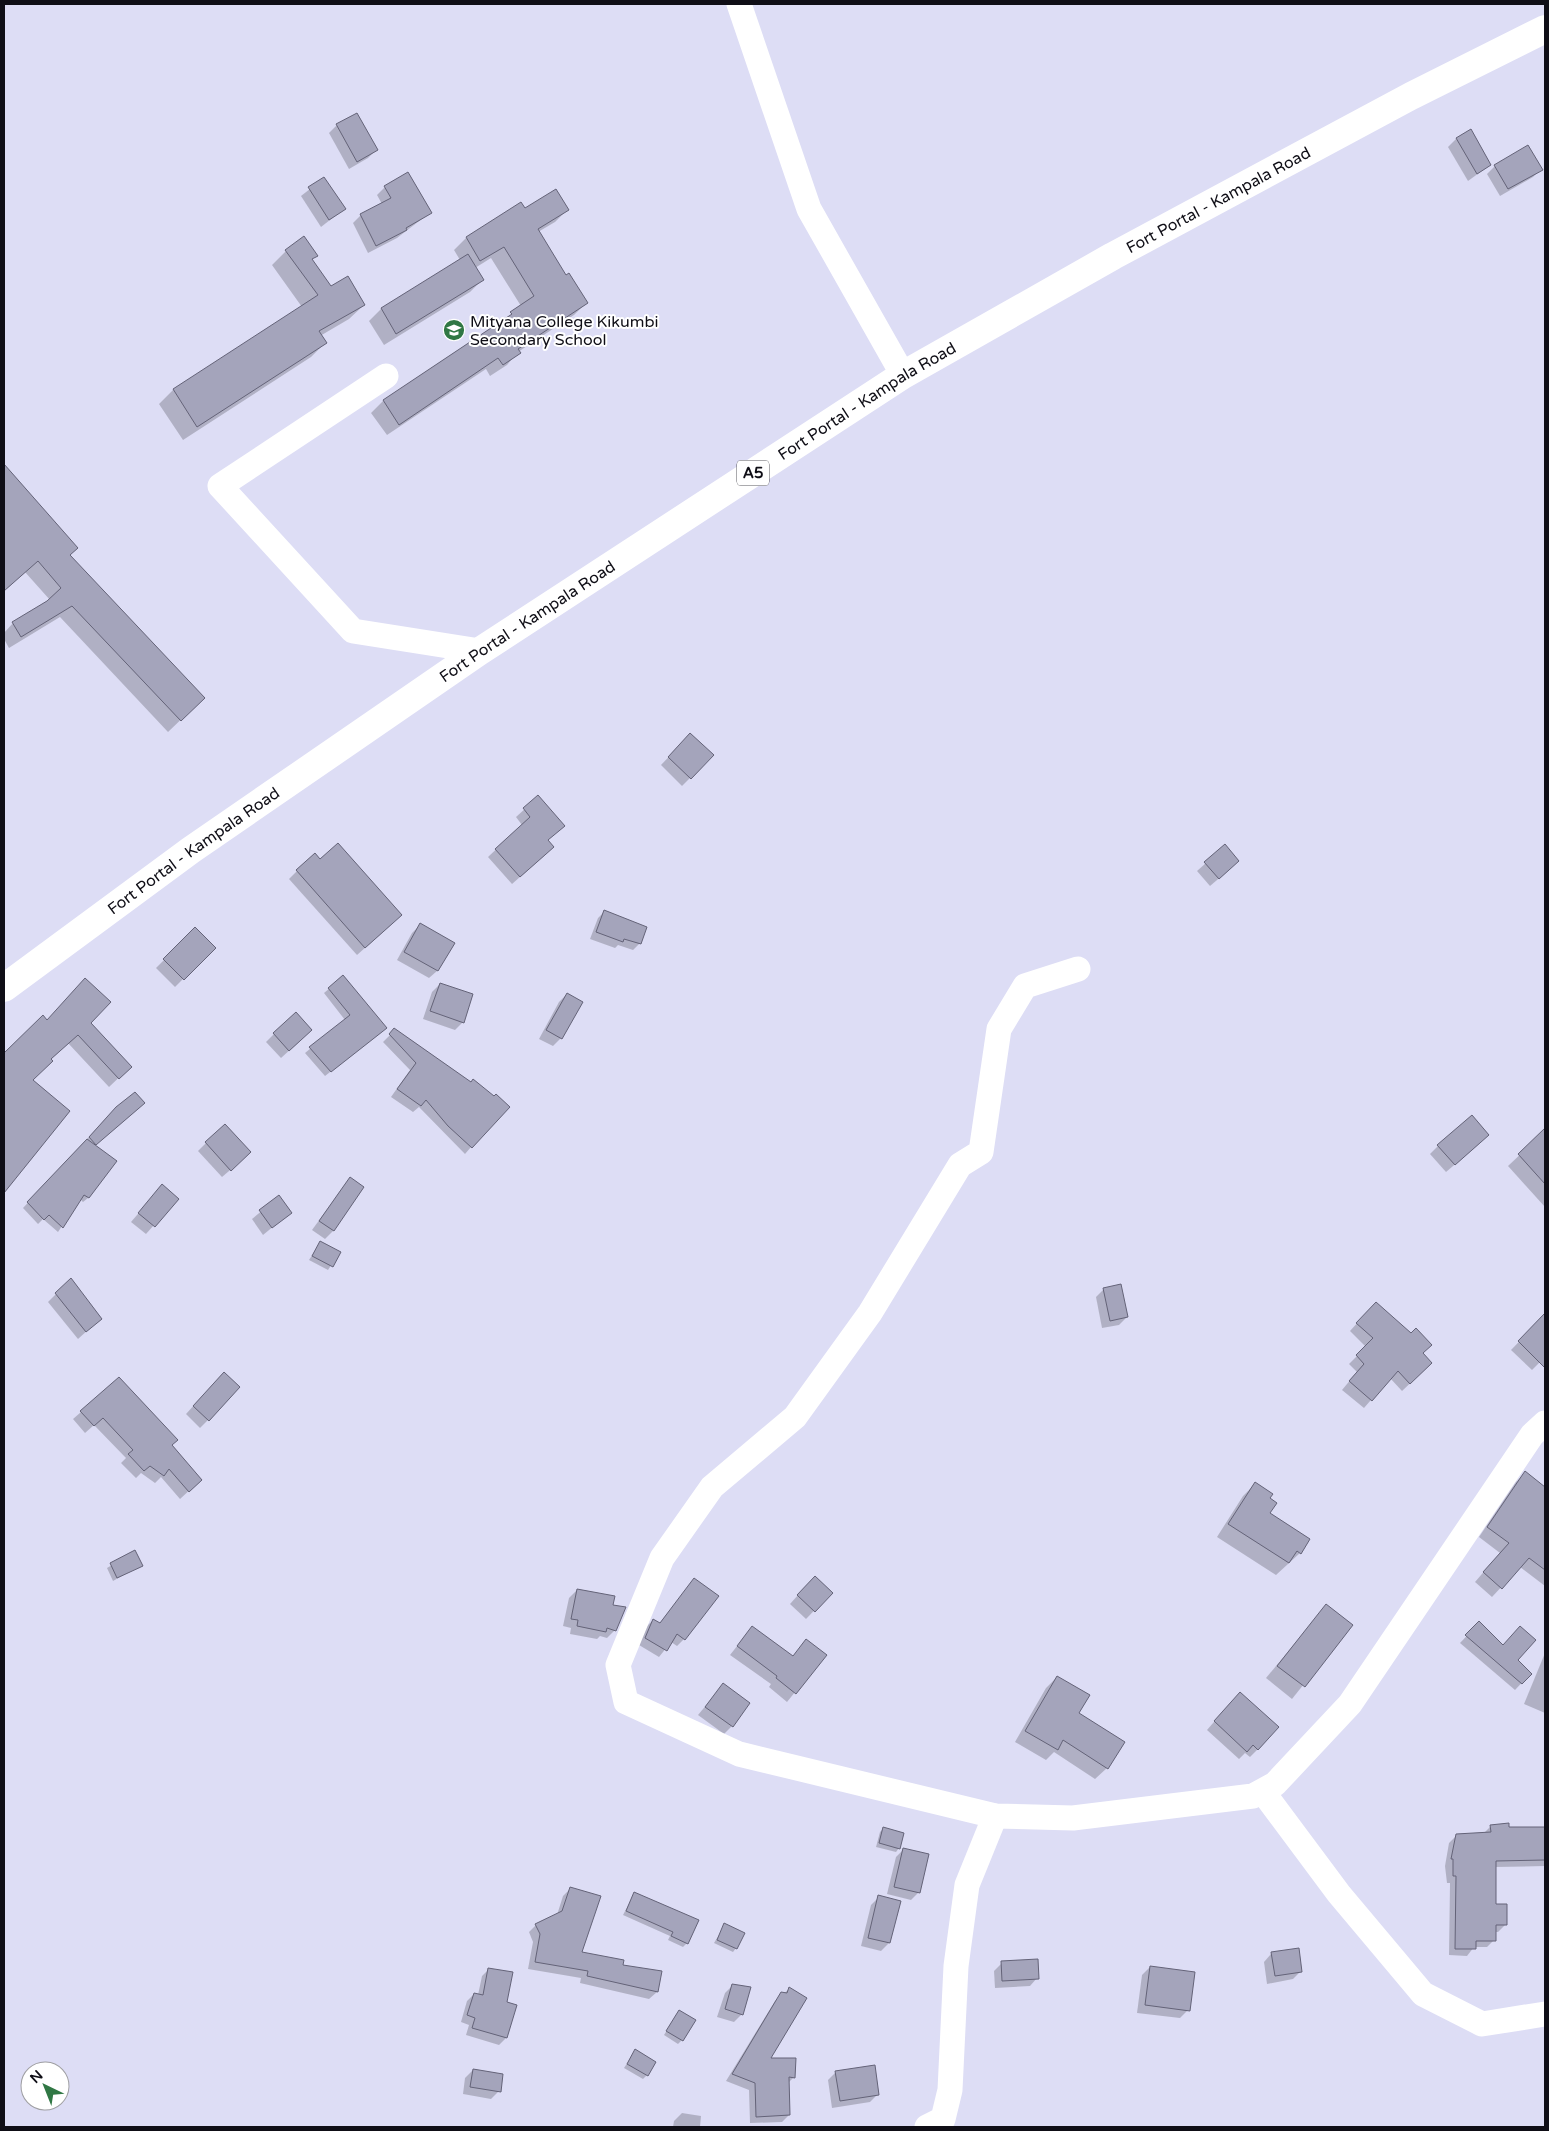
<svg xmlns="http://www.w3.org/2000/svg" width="1549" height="2131" viewBox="0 0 1549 2131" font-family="'Varela Round',sans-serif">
<rect width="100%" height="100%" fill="#ddddf5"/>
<g fill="#0003">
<path d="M337 125 376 150 368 158 349 169 329 133Z"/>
<path d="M1456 139 1490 165 1468 181 1448 147Z"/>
<path d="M1495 166 1541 169 1533 177 1500 196 1487 174Z"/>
<path d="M324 178 344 209 321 227 301 196Z"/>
<path d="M385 187 431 212 397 238 368 253 353 223 361 215 382 204 377 195Z"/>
<path d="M521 204 524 210H567L555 222 538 232 565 277 586 303 574 315 518 352 507 365 490 376 486 369 387 435 371 413 383 401 501 323 521 306 491 258 475 268 482 280 470 292 384 345 369 321 381 309 460 260 454 250 466 238Z"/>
<path d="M286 251 316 255 311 260 331 287 364 305 349 319 320 336 325 343 311 357 183 440 159 404 173 390 302 307 272 265Z"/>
<path d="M4 466 76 548 69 556 192 709 168 732 60 617 9 648 4 639V633L13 623 50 600 25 572 4 591Z"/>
<path d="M682 743 712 756 682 786 661 765Z"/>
<path d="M538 797 563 826 547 841 545 855 512 884 488 857 522 825 516 817Z"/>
<path d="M1225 846 1230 869 1210 886 1197 871Z"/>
<path d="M297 871 393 923 357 955 289 879Z"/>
<path d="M605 911 640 943 633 950 618 945 615 948 590 939 598 918Z"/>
<path d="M420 925 437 971 429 978 397 960 412 933Z"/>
<path d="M195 929 214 948 175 987 156 968Z"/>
<path d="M343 977 380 1033 325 1076 305 1053 345 1020 324 993Z"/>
<path d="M440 984 463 1022 455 1030 423 1019 432 992Z"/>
<path d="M567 994 561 1038 553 1046 539 1039 559 1002Z"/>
<path d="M42 1017 46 1021 89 1023 130 1067 109 1087 68 1043 50 1060 32 1080 11 1182 4 1189V1055Z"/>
<path d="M395 1030 471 1147 465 1154 419 1107 413 1112 391 1097 410 1070 383 1042Z"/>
<path d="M274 1034 303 1038 281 1058 266 1042Z"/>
<path d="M140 1107 94 1146 116 1161 88 1198 83 1202 80 1199 58 1232 43 1219 38 1224 23 1208 112 1112Z"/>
<path d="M1544 1132 1545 1133V1207L1508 1166Z"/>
<path d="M206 1143 242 1160 222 1177 198 1151Z"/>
<path d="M1480 1143 1446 1172 1430 1154 1438 1146Z"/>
<path d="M350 1178 362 1187 333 1231 325 1239 312 1230Z"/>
<path d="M155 1194 177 1199 146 1234 131 1222Z"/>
<path d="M279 1197 291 1212 263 1235 252 1219Z"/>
<path d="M320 1243 339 1253 328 1270 309 1260Z"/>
<path d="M1104 1289 1127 1317 1119 1325 1102 1328 1096 1297Z"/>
<path d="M56 1294 100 1319 78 1339 48 1302Z"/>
<path d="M1368 1311 1422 1354 1423 1371 1402 1391 1390 1378 1364 1408 1342 1390 1357 1372 1349 1364 1366 1347 1350 1331Z"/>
<path d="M1545 1315V1357L1532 1370 1511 1350Z"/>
<path d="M119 1379 170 1445 193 1487 180 1499 161 1477 155 1483 141 1473 136 1478 121 1463 126 1458 94 1425 85 1433 73 1419Z"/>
<path d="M216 1381 208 1420 200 1428 186 1414Z"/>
<path d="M1525 1473 1545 1489V1586L1520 1567 1492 1597 1475 1582 1500 1553 1479 1537 1516 1482Z"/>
<path d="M1255 1484 1269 1499 1268 1514 1300 1553 1276 1575 1217 1537 1243 1496Z"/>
<path d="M135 1551 141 1565 113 1581 107 1568Z"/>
<path d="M694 1580 684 1639 677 1646 671 1642 659 1657 639 1645 646 1627 653 1620 659 1624Z"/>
<path d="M807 1585 831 1593 806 1619 790 1604Z"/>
<path d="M577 1590 612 1606 615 1630 607 1638 600 1636 597 1639 570 1634 571 1628 563 1626 569 1598Z"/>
<path d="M1326 1606 1351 1625 1292 1699 1266 1678Z"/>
<path d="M1479 1623 1530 1674 1515 1690 1460 1643Z"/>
<path d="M745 1636 792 1657 799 1649 825 1655 787 1702 769 1687 771 1684 730 1655Z"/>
<path d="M1545 1653V1713L1524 1704Z"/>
<path d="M1057 1677 1107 1768 1095 1779 1054 1752 1046 1760 1015 1742 1046 1688Z"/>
<path d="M723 1685 732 1726 724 1734 698 1715Z"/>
<path d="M1232 1701 1258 1749 1250 1757 1245 1753 1239 1759 1207 1730Z"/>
<path d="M1491 1826 1508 1829 1545 1828V1866L1495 1867V1905L1505 1925 1498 1932H1494V1940L1487 1947H1474L1467 1956 1449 1955 1450 1883H1447L1445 1866 1449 1843 1456 1836 1483 1834Z"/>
<path d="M883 1829 899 1848 896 1852 876 1847 880 1832Z"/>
<path d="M904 1849 919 1892 911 1900 887 1894 896 1857Z"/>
<path d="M571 1888 580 1953 621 1966 660 1972 657 1992 649 1999 580 1983 581 1978 528 1969 533 1942 529 1932 536 1925 557 1915 563 1896Z"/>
<path d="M634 1894 687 1943 683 1947 668 1940 670 1936 623 1915Z"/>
<path d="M879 1897 899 1902 889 1943 881 1951 861 1946 871 1905Z"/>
<path d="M725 1925 736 1948 733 1952 714 1943Z"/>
<path d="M1271 1954 1301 1971 1293 1979 1267 1984 1264 1962Z"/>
<path d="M1002 1963 1037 1978 1030 1986 995 1988 994 1971Z"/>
<path d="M1150 1967 1188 2010 1180 2018 1137 2013 1142 1975Z"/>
<path d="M489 1969 505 2003 515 2006 506 2038 499 2045 466 2035 469 2025 461 2022 467 2001 474 1994 478 1995 482 1976Z"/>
<path d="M733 1985 742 2014 734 2022 717 2017 725 1993Z"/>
<path d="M789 1989 769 2059 794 2077 788 2083 789 2115 782 2122 750 2123 749 2090 726 2081 775 2001Z"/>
<path d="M679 2011 682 2040 678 2044 664 2035Z"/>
<path d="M635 2051 647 2075 643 2079 624 2068Z"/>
<path d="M473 2070 499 2091 491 2099 463 2094 465 2078Z"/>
<path d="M836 2072 878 2094 870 2102 832 2108 828 2080Z"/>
<path d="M682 2113 701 2116 700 2127H673L674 2121Z"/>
</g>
<g fill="#a4a4bb" stroke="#646378">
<path d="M357 113 378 150 357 162 336 124Z"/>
<path d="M1471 129 1491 165 1477 174 1456 138Z"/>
<path d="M1528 145 1543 170 1508 189 1494 165Z"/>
<path d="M408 172 432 213 406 228 407 230 376 246 360 214 391 198 384 186Z"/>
<path d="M324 177 346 209 329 220 308 187Z"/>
<path d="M556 189 569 210 538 229 566 275 569 273 588 303 518 349 521 353 503 365 498 358 399 425 383 400 512 314 510 312 534 296 504 247 480 261 466 237 521 202 525 208Z"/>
<path d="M304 236 318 256 312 259 331 286 348 276 365 305 319 331 327 343 197 427 173 389 318 295 285 250Z"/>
<path d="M468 254 484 280 396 334 381 308Z"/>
<path d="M4 464 78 548 70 555 205 698 181 721 72 606 21 637 12 622 47 601 61 588 38 561 4 591Z"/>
<path d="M690 733 714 755 691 779 668 757Z"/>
<path d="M538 795 565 826 548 840 554 847 520 877 495 849 530 817 523 808Z"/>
<path d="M338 843 402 915 365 948 296 870 315 853 320 859Z"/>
<path d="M1225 844 1239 861 1219 879 1204 862Z"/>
<path d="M604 910 647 927 641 944 624 939 623 942 596 932Z"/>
<path d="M420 923 455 943 438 971 404 952Z"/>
<path d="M195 927 216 948 184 980 163 959Z"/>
<path d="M343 975 387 1028 331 1072 309 1047 350 1015 328 988Z"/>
<path d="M85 978 111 1002 91 1023 132 1067 119 1079 78 1035 51 1059 53 1061 33 1080 70 1111 4 1193V1053L43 1015 47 1020Z"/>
<path d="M440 983 473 994 464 1023 430 1011Z"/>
<path d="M567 993 583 1002 562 1039 546 1030Z"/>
<path d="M296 1012 312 1030 289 1051 273 1033Z"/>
<path d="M394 1028 471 1082 473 1079 494 1096 496 1094 510 1107 472 1148 448 1126 426 1100 421 1106 397 1089 416 1063 389 1034Z"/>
<path d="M135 1092 145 1103 96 1145 89 1137 116 1107Z"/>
<path d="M1472 1115 1489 1135 1455 1165 1437 1145Z"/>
<path d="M225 1124 251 1152 231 1171 205 1142Z"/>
<path d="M1545 1128V1184L1518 1154Z"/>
<path d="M87 1139 117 1161 89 1198 84 1195 63 1228 49 1215 44 1220 27 1202Z"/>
<path d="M350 1177 364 1187 334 1231 319 1221Z"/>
<path d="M162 1184 179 1199 155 1227 138 1213Z"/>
<path d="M279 1195 292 1213 272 1228 259 1210Z"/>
<path d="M320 1241 341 1252 333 1267 312 1256Z"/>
<path d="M71 1278 102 1319 86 1332 55 1293Z"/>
<path d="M1121 1284 1128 1317 1110 1321 1103 1288Z"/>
<path d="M1376 1302 1411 1333 1416 1328 1432 1345 1423 1353 1432 1363 1410 1384 1398 1371 1372 1401 1349 1381 1364 1364 1356 1355 1373 1338 1356 1323Z"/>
<path d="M1545 1313V1368L1518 1341Z"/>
<path d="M224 1372 240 1387 209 1421 193 1406Z"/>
<path d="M119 1377 178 1440 172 1445 202 1480 189 1492 169 1469 164 1476 150 1466 144 1471 128 1454 133 1450 103 1418 94 1426 80 1411Z"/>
<path d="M1525 1471 1545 1487V1570L1529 1558 1502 1589 1483 1572 1509 1543 1487 1527Z"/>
<path d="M1255 1482 1273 1494 1270 1498 1277 1503 1270 1513 1310 1539 1301 1554 1297 1551 1289 1563 1228 1524Z"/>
<path d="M135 1550 143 1566 117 1578 110 1563Z"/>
<path d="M815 1576 833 1593 815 1612 797 1595Z"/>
<path d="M694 1578 719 1596 685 1640 677 1634 667 1651 645 1638 653 1619 660 1623Z"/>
<path d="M577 1589 615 1596 613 1605 626 1607 616 1631 607 1628 606 1632 577 1626 578 1620 571 1619Z"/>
<path d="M1326 1604 1353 1625 1305 1687 1277 1666Z"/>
<path d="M1479 1621 1503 1645 1520 1626 1536 1640 1518 1660 1532 1674 1522 1684 1465 1635Z"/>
<path d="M752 1626 793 1656 806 1639 827 1655 796 1694 776 1678 777 1676 737 1646Z"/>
<path d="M1057 1676 1090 1695 1079 1713 1125 1742 1108 1769 1063 1740 1058 1750 1025 1731Z"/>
<path d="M723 1683 750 1703 733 1727 705 1707Z"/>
<path d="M1240 1692 1279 1727 1258 1750 1253 1745 1247 1752 1214 1721Z"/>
<path d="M1509 1823V1827H1545V1860L1496 1861V1904H1507V1925H1496V1941H1476V1949H1455L1456 1876H1453V1859H1451L1456 1834 1491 1832 1490 1825Z"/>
<path d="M883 1827 904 1833 900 1849 879 1843Z"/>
<path d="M903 1848 929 1854 920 1893 894 1887Z"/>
<path d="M570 1887 601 1896 582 1952 624 1960 623 1965 662 1971 658 1992 587 1976 588 1971 535 1962 540 1934 535 1924 562 1911Z"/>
<path d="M634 1892 699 1920 688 1944 671 1936 673 1932 626 1911Z"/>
<path d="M878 1895 901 1901 890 1943 868 1938Z"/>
<path d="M724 1923 745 1933 737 1949 717 1940Z"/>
<path d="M1299 1948 1302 1972 1275 1976 1271 1952Z"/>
<path d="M1038 1959 1039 1979 1002 1981 1001 1961Z"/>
<path d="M1150 1966 1195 1972 1190 2011 1145 2005Z"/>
<path d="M488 1968 513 1972 507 2002 517 2005 507 2038 472 2028 475 2018 467 2015 474 1993 483 1995Z"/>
<path d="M732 1984 751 1987 743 2015 725 2009Z"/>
<path d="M789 1987 807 1998 771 2058H796L795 2078 789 2077 790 2115 756 2117 755 2083 732 2074 781 1992 787 1993Z"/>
<path d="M679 2010 696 2020 683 2041 666 2031Z"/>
<path d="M635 2049 656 2062 648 2076 627 2064Z"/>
<path d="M875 2065 879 2095 840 2101 835 2071Z"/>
<path d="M473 2069 503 2074 501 2092 470 2087Z"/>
</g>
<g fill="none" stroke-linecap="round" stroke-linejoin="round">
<g stroke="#fff" stroke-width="25">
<path d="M739 4 809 209 903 375"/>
<path d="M386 376 220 486 353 631 480 651"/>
<path d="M1078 969 1025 986 999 1029 981 1152 960 1165 870 1313 795 1417 712 1487 662 1558 618 1665 626 1702 739 1754 995 1816 1073 1818 1253 1796 1275 1784 1350 1704 1532 1435 1545 1423"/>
<path d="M1263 1792 1339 1894 1423 1994 1482 2024 1545 2014"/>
<path d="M927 2127 943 2119 950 2090 956 1966 967 1885 995 1816"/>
</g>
<path stroke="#fff" stroke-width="28" id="s1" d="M4 988 191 850 480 651 903 375 1113 256 1411 96 1545 29"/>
</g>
<defs>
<g id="school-disc" transform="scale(1.125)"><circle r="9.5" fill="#307744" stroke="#fff"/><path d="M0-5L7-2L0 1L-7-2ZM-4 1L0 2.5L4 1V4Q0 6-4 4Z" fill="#fff"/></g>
</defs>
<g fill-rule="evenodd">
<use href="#school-disc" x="454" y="330"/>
</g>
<g text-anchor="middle" stroke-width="4" stroke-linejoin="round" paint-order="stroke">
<rect fill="#fff" stroke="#57565c" stroke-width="1" x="737" y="460.5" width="32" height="25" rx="4"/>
<g font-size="15" font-weight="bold" fill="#0f0e16">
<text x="753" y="478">A5</text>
</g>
<g font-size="16" fill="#0f0e16" stroke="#fff">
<text dy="6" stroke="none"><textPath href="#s1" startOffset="1449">Fort Portal - Kampala Road</textPath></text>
<text dy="6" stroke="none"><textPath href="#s1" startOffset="1044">Fort Portal - Kampala Road</textPath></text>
<text dy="6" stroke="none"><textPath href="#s1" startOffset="639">Fort Portal - Kampala Road</textPath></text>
<text dy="6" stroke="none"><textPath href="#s1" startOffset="234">Fort Portal - Kampala Road</textPath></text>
</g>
<g font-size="16" fill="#0f0e16" stroke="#fff" text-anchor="start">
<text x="470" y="327">Mityana College Kikumbi<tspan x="470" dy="18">Secondary School</tspan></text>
</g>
</g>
<rect width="1549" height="2131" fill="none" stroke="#0f0e16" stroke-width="10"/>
<g transform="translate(45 2086) rotate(317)"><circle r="24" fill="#ffffff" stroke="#9f9fa2"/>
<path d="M0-4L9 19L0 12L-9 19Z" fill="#307744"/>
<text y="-8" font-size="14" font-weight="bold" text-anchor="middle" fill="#0f0e16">N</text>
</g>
</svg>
